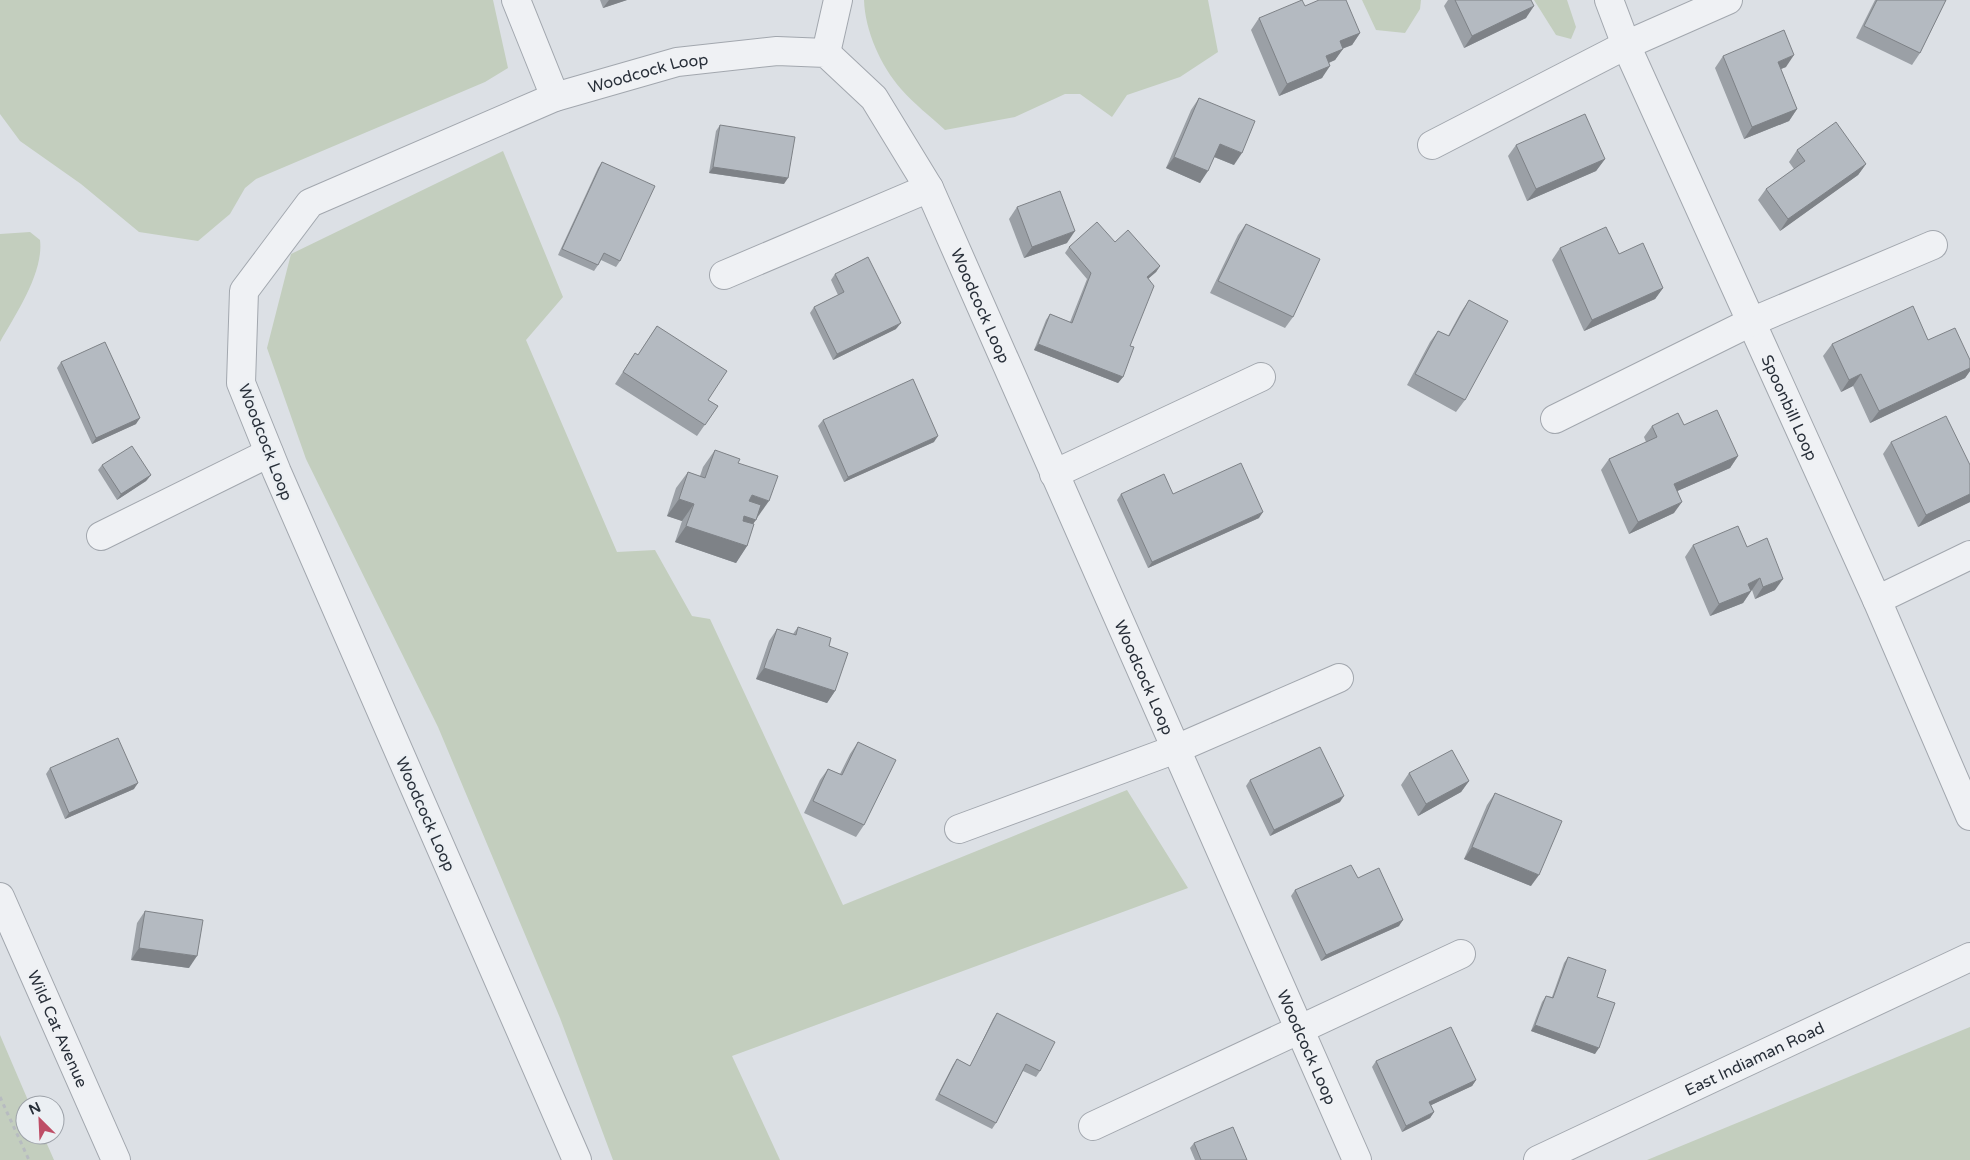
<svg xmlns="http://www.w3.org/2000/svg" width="1970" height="1160" viewBox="0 0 1970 1160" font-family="'Varela Round',sans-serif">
<rect width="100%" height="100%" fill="#dce0e5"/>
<g fill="#c3cebe">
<path d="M0 0H493L508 68 485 82 256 179 245 188 230 214 198 241 139 232 81 184 20 141 0 114Z"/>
<path d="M864 0H1208L1218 52 1180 77 1127 95 1112 117 1080 94H1065L1015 117 945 130C930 116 914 104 901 89 881 66 865 31 864 0Z"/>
<path d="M1362 0H1421L1420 9 1405 33 1376 30Z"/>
<path d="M1534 0H1567L1576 27 1571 39 1556 35Z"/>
<path d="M503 151 563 297 526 340 617 552 655 550 692 616 710 619 843 905 1127 790 1188 888 732 1056 780 1160H613L560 1018 438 727 306 459 267 348 291 254Z"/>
<path d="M30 232 40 240C44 272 16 314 0 342V234Z"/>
<path d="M1970 1027V1160H1647Z"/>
<path d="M0 1035 30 1105H25V1135H43L54 1160H0Z"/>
</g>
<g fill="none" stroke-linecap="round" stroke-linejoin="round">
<g stroke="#a2a7ae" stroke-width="30">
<g id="minor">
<path d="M516 0 555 97"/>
<path id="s1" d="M1609 0 1626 45 1877 600 1970 816"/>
<path d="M826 53 838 0"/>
<path d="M1432 145 1626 45 1728 0"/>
<path d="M724 275 929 188"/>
<path d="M1555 419 1751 322 1933 245"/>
<path d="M1054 474 1261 377"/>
<path d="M101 536 269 453"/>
<path d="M1877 600 1970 555"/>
<path d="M959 829 1176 749 1339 678"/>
<path d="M1093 1126 1461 954"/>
<path id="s2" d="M577 1160 277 472 241 383 244 291 310 203 555 97 677 62 777 51 826 53 874 98 929 188 1357 1160"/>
<path id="s3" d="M1538 1160 1970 957"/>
</g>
</g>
<g stroke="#a2a7ae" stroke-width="30">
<g id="tertiary">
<path id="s4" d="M0 897 116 1160"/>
</g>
</g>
<path stroke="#b7bbc0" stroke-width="3" stroke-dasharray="4 4" stroke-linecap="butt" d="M0 1097 29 1160"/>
<use href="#minor" stroke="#eff1f4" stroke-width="28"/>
<use href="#tertiary" stroke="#eff1f4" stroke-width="28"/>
</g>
<g fill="#9ba0a6">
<path d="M600 0H627L603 8Z"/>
<path d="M1448 0H1531L1526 18 1464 48 1444 6Z"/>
<path d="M1875 0H1946L1920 53 1912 65 1856 38Z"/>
<path d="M1305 6 1360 33 1352 45 1343 48 1335 60 1329 63 1322 78 1279 96 1251 30 1259 18Z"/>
<path d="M1723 56 1786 67 1781 69 1797 109 1789 121 1744 139 1715 68Z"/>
<path d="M1199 98 1234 165 1214 157 1200 183 1166 168 1191 110Z"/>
<path d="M720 125 784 184 709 173 716 131Z"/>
<path d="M1516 145 1605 159 1596 171 1527 201 1508 156Z"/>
<path d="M1797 150 1866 164 1858 175 1780 231 1758 200 1766 189 1794 169 1789 162Z"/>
<path d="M602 162 620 261 616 267 601 260 598 265 594 271 558 255 598 168Z"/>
<path d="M1017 207 1067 243 1024 258 1009 219Z"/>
<path d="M1246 224 1293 317 1285 328 1210 293 1238 235Z"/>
<path d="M1115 242 1160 266 1156 272 1148 279 1130 346 1123 377 1118 383 1034 350 1046 320 1050 314 1070 322 1087 279 1065 253 1069 247Z"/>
<path d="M1560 248 1619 254 1663 288 1655 299 1584 331 1552 260Z"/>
<path d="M835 274 896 329 833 360 810 313 814 307 838 295 831 280Z"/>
<path d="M1469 300 1465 400 1456 412 1407 385 1430 342 1438 331 1448 336 1461 312Z"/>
<path d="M657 326 708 400 718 406 697 436 615 384 635 353 638 355Z"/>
<path d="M1928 340 1970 360V371L1965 378 1870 423 1853 386 1841 392 1823 356 1832 344Z"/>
<path d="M61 362 136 424 92 444 57 368Z"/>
<path d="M823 420 934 442 844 482 818 426Z"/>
<path d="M1652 426 1738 456 1730 468 1677 491 1674 513 1629 534 1601 470 1609 459 1646 442 1644 437Z"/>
<path d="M1891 442 1970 465V502L1918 527 1883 454Z"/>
<path d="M715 450 738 463 757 518H756L753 524 747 546 736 563 675 542 682 521 667 516 676 488 688 472 700 476 703 467Z"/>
<path d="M102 465 151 475 146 481 117 500 98 470Z"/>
<path d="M1121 494H1173L1259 518 1148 568 1117 500Z"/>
<path d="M1693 545 1747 547 1775 590 1755 599 1752 590 1743 603 1710 616 1685 557Z"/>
<path d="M798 627 829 646 835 691 827 703 756 679 769 641 777 629 793 634Z"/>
<path d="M858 742 864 825 856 837 804 813 820 780 828 769 840 774 850 754Z"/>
<path d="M50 768 134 789 65 819 46 774Z"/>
<path d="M1409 773 1469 781 1461 792 1418 816 1401 785Z"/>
<path d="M1250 780 1340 802 1270 836 1246 786Z"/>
<path d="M1495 793 1531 886 1464 859 1487 805Z"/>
<path d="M1358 878 1399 926 1321 961 1291 896 1295 890Z"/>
<path d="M145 911 189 968 131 960 137 923Z"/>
<path d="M1568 957 1597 997 1595 1054 1531 1031 1542 1002 1546 996 1552 997 1564 963Z"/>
<path d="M997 1013 1040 1071 1036 1077 1023 1071 996 1123 992 1129 935 1100 953 1065 957 1059 970 1066 993 1019Z"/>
<path d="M1376 1061 1476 1080 1472 1086 1431 1105 1434 1112 1430 1118 1402 1132 1372 1067Z"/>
<path d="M1194 1143 1247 1160H1195L1190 1148Z"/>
</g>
<g fill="#7e8287">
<path d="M609 0H627L603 8Z"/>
<path d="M1534 6 1526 18 1464 48 1472 36Z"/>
<path d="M1360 33 1352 45 1332 53 1340 41Z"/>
<path d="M1343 49 1335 60 1318 67 1326 56Z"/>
<path d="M1794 55 1786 67 1770 73 1778 62Z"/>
<path d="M1330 66 1322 78 1279 96 1287 84Z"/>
<path d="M1797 109 1789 121 1744 139 1752 127Z"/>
<path d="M1220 144 1242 153 1234 165 1212 156Z"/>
<path d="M1174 157 1208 171 1200 183 1166 168Z"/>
<path d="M1605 159 1596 171 1527 201 1536 189Z"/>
<path d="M1866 164 1858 175 1780 231 1788 219Z"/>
<path d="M713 167 788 178 784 184 709 173Z"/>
<path d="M1075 231 1067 243 1024 258 1032 247Z"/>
<path d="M1160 266 1156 272 1143 283 1147 277Z"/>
<path d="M1663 288 1655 299 1584 331 1592 320Z"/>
<path d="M901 323 896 329 833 360 837 354Z"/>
<path d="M1038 344 1123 377 1118 383 1034 350Z"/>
<path d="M1970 368V371L1965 378 1870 423 1879 411Z"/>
<path d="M1861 374 1853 386 1841 392 1849 380Z"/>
<path d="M140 418 136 424 92 444 96 438Z"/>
<path d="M938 436 934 442 844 482 848 477Z"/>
<path d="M1738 456 1730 468 1666 496 1674 484Z"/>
<path d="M151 475 146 481 117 500 121 494Z"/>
<path d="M1970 494V502L1918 527 1926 515Z"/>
<path d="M752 495 769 501 757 518 740 512Z"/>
<path d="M679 499 694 504 682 521 667 516Z"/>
<path d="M1682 502 1674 513 1629 534 1638 522Z"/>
<path d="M1263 512 1259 518 1148 568 1152 562Z"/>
<path d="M744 516 756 520 744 536 733 533Z"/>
<path d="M686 526 747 546 736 563 675 542Z"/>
<path d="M1760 578 1752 590 1740 595 1748 584Z"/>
<path d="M1783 579 1775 590 1755 599 1763 587Z"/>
<path d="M1751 591 1743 603 1710 616 1719 604Z"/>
<path d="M764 668 835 691 827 703 756 679Z"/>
<path d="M1469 781 1461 792 1418 816 1426 804Z"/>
<path d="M138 783 134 789 65 819 69 813Z"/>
<path d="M1344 796 1340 802 1270 836 1274 830Z"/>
<path d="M1472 847 1539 875 1531 886 1464 859Z"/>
<path d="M1403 920 1399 926 1321 961 1326 955Z"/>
<path d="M139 948 197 956 189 968 131 960Z"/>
<path d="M1535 1025 1599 1048 1595 1054 1531 1031Z"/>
<path d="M1476 1080 1472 1086 1425 1108 1429 1102Z"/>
<path d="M1434 1112 1430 1118 1402 1132 1406 1126Z"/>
</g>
<g fill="#b4bac1" stroke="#7e8287">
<path d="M1302 0 1305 6 1319 0H1346L1360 33 1340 41 1343 49 1326 56 1330 66 1287 84 1259 18Z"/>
<path d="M1455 0H1531L1534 6 1472 36Z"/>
<path d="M1877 0H1946L1920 53 1864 26Z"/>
<path d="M1784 30 1794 55 1778 62 1797 109 1752 127 1723 56Z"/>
<path d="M1199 98 1255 121 1242 153 1220 144 1208 171 1174 157Z"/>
<path d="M1585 114 1605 159 1536 189 1516 145Z"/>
<path d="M1836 122 1866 164 1788 219 1766 189 1805 161 1797 150Z"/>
<path d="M720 125 795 137 788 178 713 167Z"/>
<path d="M602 162 655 186 620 261 604 253 598 265 562 249Z"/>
<path d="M1060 191 1075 231 1032 247 1017 207Z"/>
<path d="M1097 222 1115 242 1128 230 1160 266 1147 277 1154 286 1130 346 1134 347 1123 377 1038 344 1050 314 1072 323 1091 273 1069 247Z"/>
<path d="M1246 224 1320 259 1293 317 1218 281Z"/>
<path d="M1606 227 1619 254 1643 243 1663 288 1592 320 1560 248Z"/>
<path d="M868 257 901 323 837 354 814 307 844 292 835 274Z"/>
<path d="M1469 300 1508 321 1465 400 1415 374 1438 331 1449 336Z"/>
<path d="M1913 306 1928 340 1955 328 1970 360V368L1879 411 1861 374 1849 380 1832 344Z"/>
<path d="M657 326 727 371 708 400 718 406 705 425 623 372 635 353 638 355Z"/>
<path d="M105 342 140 418 96 438 61 362Z"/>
<path d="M913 379 938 436 848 477 823 420Z"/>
<path d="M1717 410 1738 456 1674 484 1682 502 1638 522 1609 459 1657 437 1652 426 1678 413 1684 425Z"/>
<path d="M1946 416 1970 465V494L1926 515 1891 442Z"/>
<path d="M132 446 151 475 121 494 102 465Z"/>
<path d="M715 450 740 459 738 463 778 476 769 501 752 495 749 501 761 505 756 520 744 516 743 521 754 524 747 546 686 526 694 504 679 499 688 472 705 478Z"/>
<path d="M1241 463 1263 512 1152 562 1121 494 1164 474 1173 494Z"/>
<path d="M1738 526 1747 547 1767 538 1783 579 1763 587 1760 578 1748 584 1751 591 1719 604 1693 545Z"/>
<path d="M798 627 831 638 829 646 848 653 835 691 764 668 777 629 796 635Z"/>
<path d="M118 738 138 783 69 813 50 768Z"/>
<path d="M858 742 896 760 864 825 813 801 828 769 842 775Z"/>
<path d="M1320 747 1344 796 1274 830 1250 780Z"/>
<path d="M1452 750 1469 781 1426 804 1409 773Z"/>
<path d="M1495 793 1562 821 1539 875 1472 847Z"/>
<path d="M1351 865 1358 878 1379 868 1403 920 1326 955 1295 890Z"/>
<path d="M145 911 203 920 197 956 139 948Z"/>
<path d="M1568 957 1606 970 1597 997 1615 1003 1599 1048 1535 1025 1546 996 1553 998Z"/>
<path d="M997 1013 1055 1042 1040 1071 1026 1064 996 1123 939 1094 957 1059 970 1066Z"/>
<path d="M1451 1027 1476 1080 1429 1102 1434 1112 1406 1126 1376 1061Z"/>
<path d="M1233 1127 1247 1160H1201L1194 1143Z"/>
</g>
<g text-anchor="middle" stroke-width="4" stroke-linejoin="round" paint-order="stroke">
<g font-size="16" fill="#282f39" stroke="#ebeff3">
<text dy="6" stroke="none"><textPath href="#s2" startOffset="1412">Woodcock Loop</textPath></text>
<text dy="6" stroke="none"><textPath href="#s2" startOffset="1892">Woodcock Loop</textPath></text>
<text dy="6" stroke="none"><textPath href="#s1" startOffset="446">Spoonbill Loop</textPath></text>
<text transform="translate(266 442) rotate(69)" y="6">Woodcock Loop</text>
<text dy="6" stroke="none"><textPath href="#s2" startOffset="2298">Woodcock Loop</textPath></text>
<text transform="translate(426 814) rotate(66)" y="6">Woodcock Loop</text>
<text dy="6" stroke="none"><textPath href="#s4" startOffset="144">Wild Cat Avenue</textPath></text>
<text dy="6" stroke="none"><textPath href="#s2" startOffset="2702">Woodcock Loop</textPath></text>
<text dy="6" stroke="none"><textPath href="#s3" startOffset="239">East Indiaman Road</textPath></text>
</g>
</g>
<g transform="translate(40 1120) rotate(336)"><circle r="24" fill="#ebeff3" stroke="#9da2a9"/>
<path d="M0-4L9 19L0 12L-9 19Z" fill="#be4d66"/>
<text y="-8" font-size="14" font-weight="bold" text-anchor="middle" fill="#282f39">N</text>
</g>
</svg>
